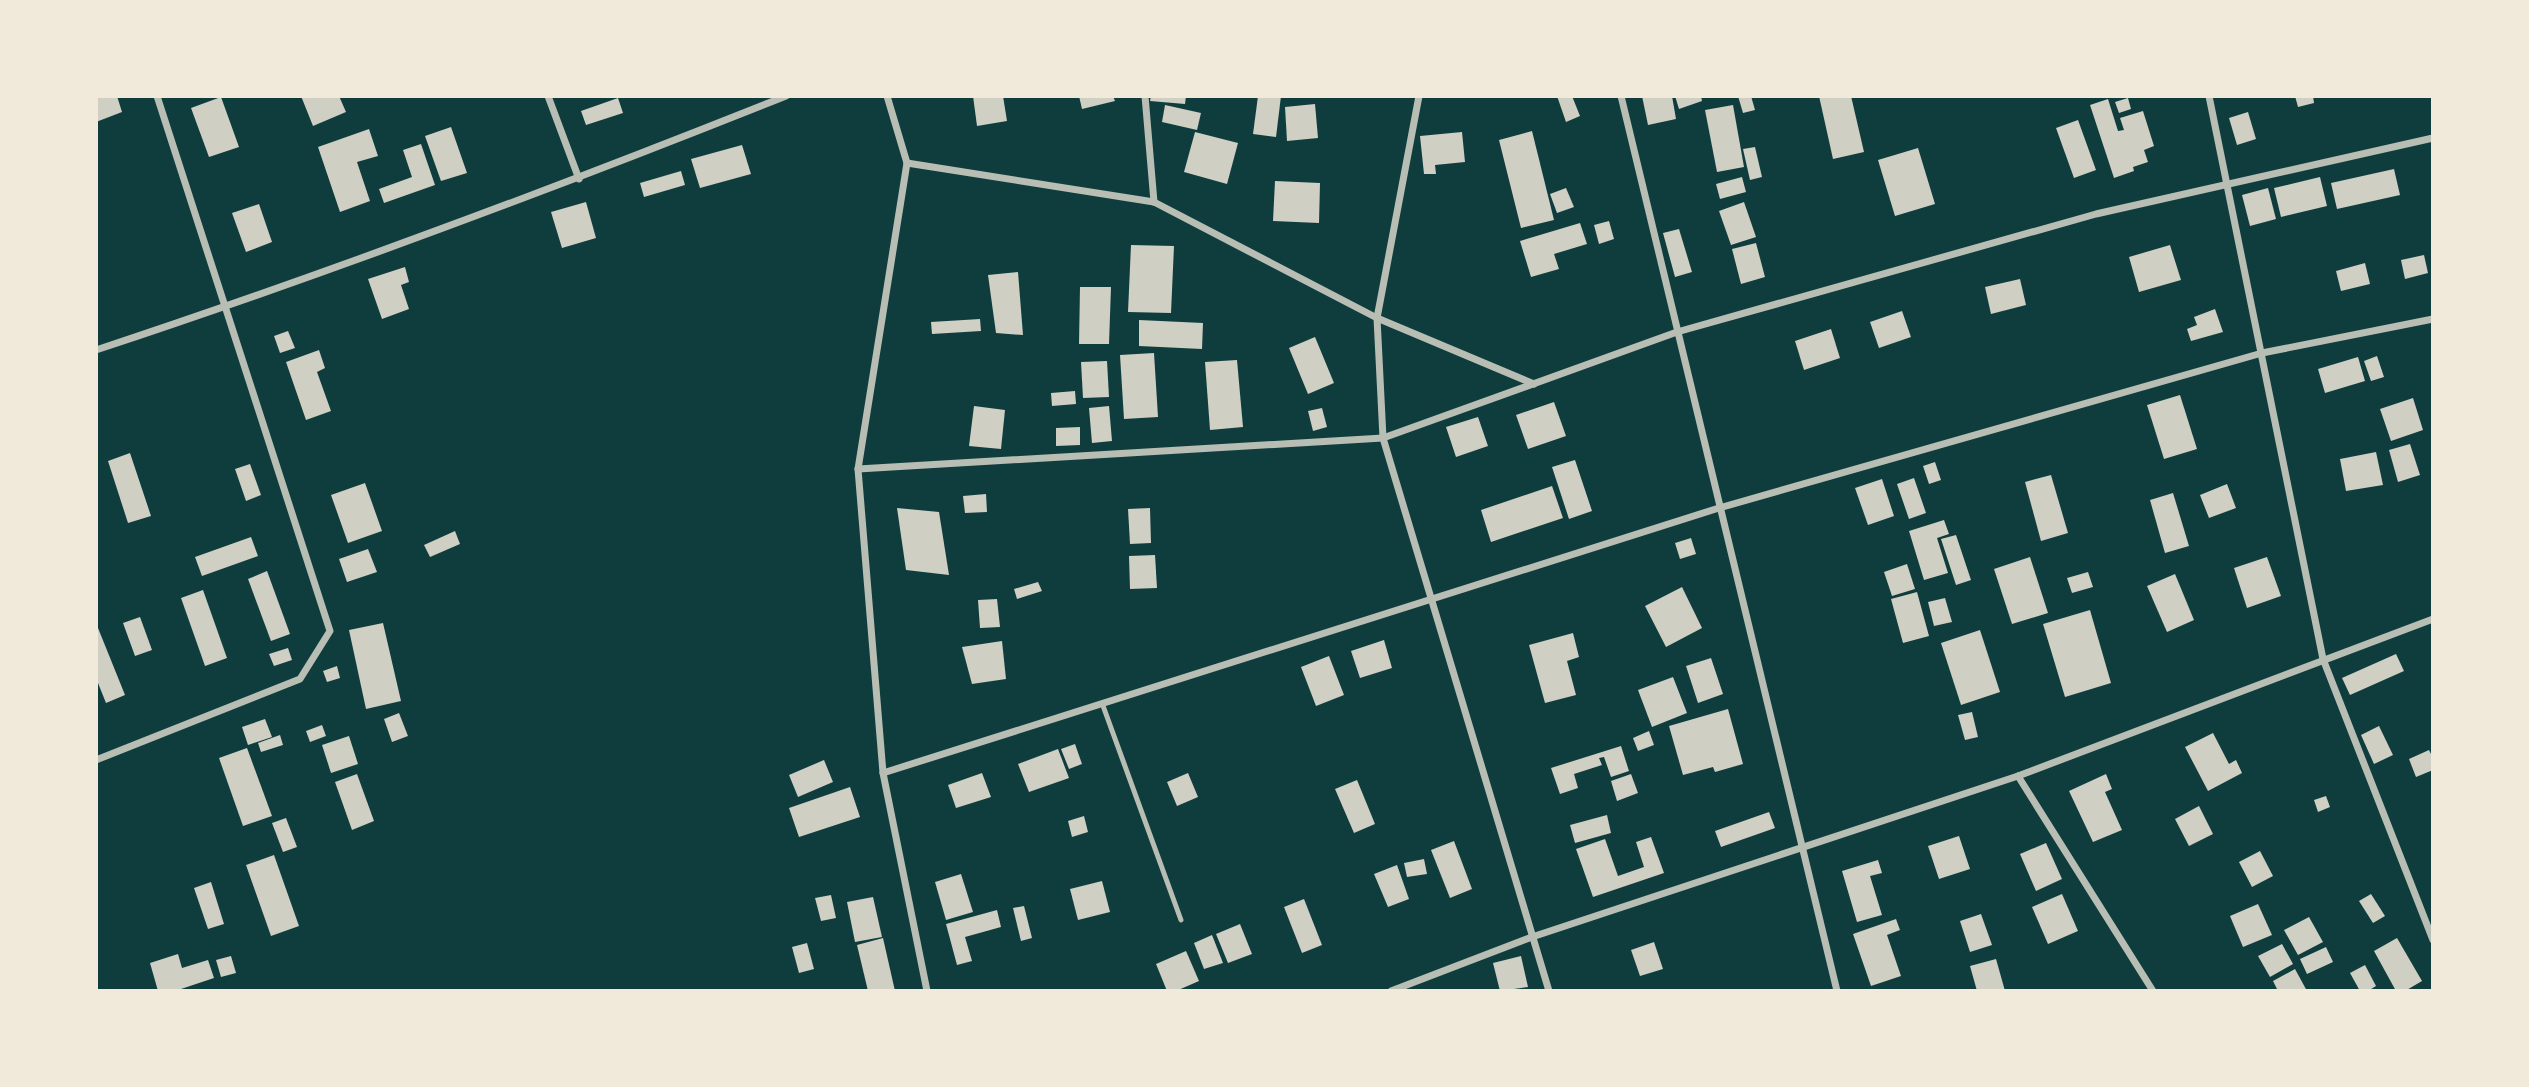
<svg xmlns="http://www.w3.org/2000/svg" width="2529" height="1087" viewBox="0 0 2529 1087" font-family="Poppins,sans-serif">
<rect width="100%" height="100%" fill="#0f3d3e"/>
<g fill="#cfcfc3">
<path d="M96 96H117L122 112 96 122Z"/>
<path d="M301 96H339L346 112 313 126Z"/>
<path d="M973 96H1003L1007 121 977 126Z"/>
<path d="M1079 96H1113L1115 101 1082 109Z"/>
<path d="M1151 96H1186L1185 104 1150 101Z"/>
<path d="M1258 96H1281L1276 137 1253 134Z"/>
<path d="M1557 96H1572L1580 116 1566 122Z"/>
<path d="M1642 96H1672L1676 119 1648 125Z"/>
<path d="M1675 96H1701L1702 101 1679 109Z"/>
<path d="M1738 96H1751L1755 110 1743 113Z"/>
<path d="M1819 96H1851L1864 152 1833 159Z"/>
<path d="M2295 96H2313L2314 103 2298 107Z"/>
<path d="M221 97 239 147 209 157 191 108Z"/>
<path d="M618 98 623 113 586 125 581 111Z"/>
<path d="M2128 98 2131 109 2119 113 2115 102Z"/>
<path d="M2108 99 2118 131 2124 130 2120 118 2143 111 2154 146 2144 150 2148 162 2133 167 2134 171 2114 178 2090 105Z"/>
<path d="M1315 104 1318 138 1287 141 1285 107Z"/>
<path d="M1165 105 1201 113 1197 130 1162 122Z"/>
<path d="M1733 105 1744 167 1717 172 1705 110Z"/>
<path d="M2248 112 2256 139 2237 145 2229 118Z"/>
<path d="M2078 120 2096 170 2074 178 2056 128Z"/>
<path d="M451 127 467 173 441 181 425 136Z"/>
<path d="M369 129 378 156 357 162 370 201 340 212 318 147Z"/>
<path d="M1532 131 1554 220 1521 228 1499 140Z"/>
<path d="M1195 132 1238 143 1227 184 1184 172Z"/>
<path d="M1462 132 1465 162 1435 165 1436 174H1424L1420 136Z"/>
<path d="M421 144 435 185 384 203 379 189 412 177 403 150Z"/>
<path d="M742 145 751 174 700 188 691 159Z"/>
<path d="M1755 147 1762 177 1750 180 1743 149Z"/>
<path d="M1918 148 1935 204 1895 216 1878 160Z"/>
<path d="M2394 169 2400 195 2337 209 2331 183Z"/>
<path d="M681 171 685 185 644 197 640 183Z"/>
<path d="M1742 177 1746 192 1720 199 1716 184Z"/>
<path d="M2320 177 2327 206 2281 217 2274 188Z"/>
<path d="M1275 181 1320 183 1319 223 1273 221Z"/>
<path d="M1566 188 1574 207 1557 213 1550 194Z"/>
<path d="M2268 188 2276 219 2250 226 2242 195Z"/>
<path d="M586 202 596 238 562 248 551 212Z"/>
<path d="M1744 202 1756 237 1731 245 1719 211Z"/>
<path d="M259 204 272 242 246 252 232 213Z"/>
<path d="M1609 221 1614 239 1599 244 1594 225Z"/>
<path d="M1580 223 1587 244 1554 254 1559 269 1531 277 1520 241Z"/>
<path d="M1679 229 1692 272 1675 277 1663 233Z"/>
<path d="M1756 243 1765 277 1741 284 1732 249Z"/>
<path d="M1131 245 1174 246 1171 313 1128 312Z"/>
<path d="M2170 245 2181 280 2139 292 2129 257Z"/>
<path d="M2424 255 2428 273 2405 279 2401 260Z"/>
<path d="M2365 263 2370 284 2341 291 2336 271Z"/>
<path d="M405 267 409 282 401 285 409 309 382 319 368 279Z"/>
<path d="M1018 272 1023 335 996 333 988 275Z"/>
<path d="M2020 279 2026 305 1991 314 1985 287Z"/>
<path d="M1080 287H1111L1109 344H1079Z"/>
<path d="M2215 309 2223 332 2191 341 2187 329 2197 325 2194 317Z"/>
<path d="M1902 311 1911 337 1879 348 1870 322Z"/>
<path d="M980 319 981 331 932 334 931 322Z"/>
<path d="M1139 320 1203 323 1202 349 1139 346Z"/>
<path d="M1831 329 1840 358 1804 370 1795 341Z"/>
<path d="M288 331 295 348 280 353 274 336Z"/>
<path d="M1315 337 1334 383 1308 394 1289 348Z"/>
<path d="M319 350 325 368 317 372 331 411 306 420 286 362Z"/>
<path d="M1154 353 1158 417 1124 419 1120 355Z"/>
<path d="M2377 356 2384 377 2371 381 2364 361Z"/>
<path d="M2358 357 2365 381 2325 393 2318 369Z"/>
<path d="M1237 360 1243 427 1210 430 1205 362Z"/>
<path d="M1107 361 1109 397 1083 398 1081 362Z"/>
<path d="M1075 391 1076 404 1052 406 1051 393Z"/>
<path d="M2180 395 2197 449 2164 459 2147 405Z"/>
<path d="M2413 398 2423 430 2391 441 2380 409Z"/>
<path d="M1554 402 1566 436 1528 449 1516 415Z"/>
<path d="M974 406 1005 410 1001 449 969 446Z"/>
<path d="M1109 406 1112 441 1092 443 1089 408Z"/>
<path d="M1322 408 1327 427 1313 431 1308 411Z"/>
<path d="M1478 417 1488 446 1456 457 1446 427Z"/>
<path d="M1080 427V445L1056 446V428Z"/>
<path d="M2410 444 2420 475 2398 482 2389 450Z"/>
<path d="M2376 452 2383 485 2346 491 2340 459Z"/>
<path d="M130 453 151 516 128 523 108 461Z"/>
<path d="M1575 460 1592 511 1569 519 1552 467Z"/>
<path d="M1935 462 1941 480 1929 484 1923 466Z"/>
<path d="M250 464 261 495 246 501 235 469Z"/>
<path d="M2051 475 2068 533 2041 541 2025 482Z"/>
<path d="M1914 478 1926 513 1909 519 1897 484Z"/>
<path d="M1882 479 1894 516 1868 525 1855 488Z"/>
<path d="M365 483 382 531 348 543 331 495Z"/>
<path d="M2227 484 2236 508 2209 518 2200 495Z"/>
<path d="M1552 486 1563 518 1491 542 1481 510Z"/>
<path d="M2173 493 2189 546 2165 553 2150 500Z"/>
<path d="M986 494 987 512 965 513 963 496Z"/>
<path d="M897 508 939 512 949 575 906 570Z"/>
<path d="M1150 508 1151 543 1130 544 1128 509Z"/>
<path d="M1944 520 1949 534 1937 538 1948 573 1924 580 1909 531Z"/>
<path d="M455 531 460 544 430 557 424 545Z"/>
<path d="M1956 535 1971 580 1956 585 1941 539Z"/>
<path d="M251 537 258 556 202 576 195 557Z"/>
<path d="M1691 538 1696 554 1680 559 1675 543Z"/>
<path d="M368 549 377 572 347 582 339 559Z"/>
<path d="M1155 555 1157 588 1130 589 1129 556Z"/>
<path d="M2030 557 2048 613 2012 624 1994 569Z"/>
<path d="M2267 557 2281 596 2247 608 2234 568Z"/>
<path d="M1907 564 1915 589 1892 596 1884 572Z"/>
<path d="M267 571 290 634 271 641 248 579Z"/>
<path d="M2088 572 2093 587 2072 593 2067 578Z"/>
<path d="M2175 574 2194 620 2167 632 2147 586Z"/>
<path d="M1038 582 1042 591 1017 599 1014 589Z"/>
<path d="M1682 587 1702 628 1666 647 1645 606Z"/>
<path d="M203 590 227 658 205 666 181 598Z"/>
<path d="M1917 592 1929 636 1903 643 1891 599Z"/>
<path d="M1945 598 1952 622 1934 626 1928 602Z"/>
<path d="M997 599 1000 627 980 628 978 600Z"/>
<path d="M2090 610 2111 683 2065 697 2043 624Z"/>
<path d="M140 617 152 650 135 656 123 623Z"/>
<path d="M96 623 125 695 106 703 96 678Z"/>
<path d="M383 623 401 701 366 709 349 630Z"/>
<path d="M1980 630 2000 692 1961 705 1941 643Z"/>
<path d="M1573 633 1579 657 1567 661 1576 695 1545 703 1529 645Z"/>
<path d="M1384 640 1392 668 1360 678 1351 651Z"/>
<path d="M1002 641 1006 679 972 684 962 647Z"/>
<path d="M288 648 292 660 274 666 269 654Z"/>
<path d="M2396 654 2404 671 2350 695 2342 678Z"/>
<path d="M1329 656 1344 695 1316 706 1301 667Z"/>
<path d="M1711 658 1723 694 1698 703 1686 666Z"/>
<path d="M337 666 340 678 327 682 323 671Z"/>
<path d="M1673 677 1687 713 1652 727 1638 690Z"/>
<path d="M1728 709 1743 764 1715 772 1713 767 1683 775 1669 726Z"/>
<path d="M1972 712 1978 737 1965 740 1958 715Z"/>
<path d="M399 713 408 736 392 742 384 719Z"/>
<path d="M265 719 272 737 248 745 242 727Z"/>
<path d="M322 725 326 736 310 742 306 731Z"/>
<path d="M2379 726 2393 755 2374 764 2361 735Z"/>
<path d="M1649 731 1654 745 1638 751 1633 738Z"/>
<path d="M2213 733 2229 764 2236 760 2242 773 2208 791 2185 747Z"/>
<path d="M280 735 283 745 261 752 258 743Z"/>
<path d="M349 736 358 764 331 773 322 745Z"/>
<path d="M1075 744 1082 764 1069 769 1061 749Z"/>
<path d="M1621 746 1629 771 1611 777 1604 757 1599 758 1602 765 1574 774 1578 788 1560 794 1551 768Z"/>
<path d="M247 748 272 816 243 826 219 758Z"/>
<path d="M1058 749 1069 778 1029 792 1018 764Z"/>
<path d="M2429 750 2433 758V770L2416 777 2409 759Z"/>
<path d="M824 760 833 782 798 797 789 775Z"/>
<path d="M982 773 991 797 956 808 948 785Z"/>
<path d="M1188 773 1198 797 1177 806 1167 782Z"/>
<path d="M357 774 374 821 352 830 335 782Z"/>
<path d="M1631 774 1638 793 1617 801 1611 781Z"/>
<path d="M2106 774 2112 789 2105 792 2122 830 2093 842 2069 791Z"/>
<path d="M1357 780 1375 824 1354 833 1335 789Z"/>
<path d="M850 787 860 817 799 837 789 808Z"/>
<path d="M2326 796 2330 807 2318 812 2314 800Z"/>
<path d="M2199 806 2213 834 2189 846 2175 819Z"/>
<path d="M1769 812 1775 828 1721 847 1715 831Z"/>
<path d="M1607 815 1611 833 1575 843 1570 825Z"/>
<path d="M1084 816 1088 832 1072 837 1068 821Z"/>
<path d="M286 818 297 847 283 852 272 823Z"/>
<path d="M1959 836 1970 869 1939 879 1928 846Z"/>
<path d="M1651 837 1664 873 1593 897 1576 849 1605 839 1618 876 1644 867 1636 842Z"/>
<path d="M1454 841 1472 889 1450 898 1431 850Z"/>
<path d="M2046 843 2062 879 2036 891 2020 854Z"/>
<path d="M2260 851 2273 876 2252 887 2239 862Z"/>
<path d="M274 855 299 926 271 936 246 865Z"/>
<path d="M1424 859 1427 874 1407 877 1404 863Z"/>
<path d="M1878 860 1882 873 1870 876 1882 915 1857 922 1842 871Z"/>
<path d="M1397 865 1409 899 1388 907 1374 874Z"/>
<path d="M961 874 973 912 946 920 935 882Z"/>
<path d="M1102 881 1110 912 1078 920 1070 889Z"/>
<path d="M211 882 224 924 208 929 194 888Z"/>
<path d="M2062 894 2078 931 2048 944 2032 907Z"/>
<path d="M2371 894 2385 916 2373 923 2359 901Z"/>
<path d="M831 895 836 918 821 921 815 898Z"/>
<path d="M873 897 882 937 855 942 847 902Z"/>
<path d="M1304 899 1322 945 1302 953 1284 907Z"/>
<path d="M2258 904 2272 935 2243 947 2230 916Z"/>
<path d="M1024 906 1032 938 1021 941 1013 908Z"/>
<path d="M997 910 1001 927 965 937 972 961 957 965 946 924Z"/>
<path d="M1981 914 1992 945 1970 952 1960 921Z"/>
<path d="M2309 917 2323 942 2298 955 2284 930Z"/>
<path d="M1896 919 1900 930 1887 935 1901 976 1871 986 1853 934Z"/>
<path d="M1240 924 1252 954 1228 963 1216 934Z"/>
<path d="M1212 935 1223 963 1204 969 1194 943Z"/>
<path d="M883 938 895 991H868L857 945Z"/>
<path d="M2397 938 2422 981 2405 991H2396L2374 951Z"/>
<path d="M1654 942 1663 969 1640 976 1631 950Z"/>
<path d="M807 943 814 969 799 973 792 947Z"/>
<path d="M2282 944 2293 964 2270 977 2258 956Z"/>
<path d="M2326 947 2333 962 2307 974 2300 959Z"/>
<path d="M1186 951 1199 981 1176 991H1167L1156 964Z"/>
<path d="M178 954 182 968 208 960 214 978 175 991H158L150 963Z"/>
<path d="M231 956 236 973 221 977 216 960Z"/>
<path d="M1521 956 1528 987 1500 991 1493 963Z"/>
<path d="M1996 959 2005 991H1977L1970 966Z"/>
<path d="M2365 965 2376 986 2368 991H2360L2350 973Z"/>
<path d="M2295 969 2307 991H2278L2273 981Z"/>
</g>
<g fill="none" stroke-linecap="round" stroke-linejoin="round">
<path stroke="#b8beb3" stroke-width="5" d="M1102 703 1181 920"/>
<g stroke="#b8beb3" stroke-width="7">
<path d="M548 96 579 179"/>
<path d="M887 96 907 163 858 469 883 773 927 991"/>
<path d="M1145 96 1154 202"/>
<path d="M1419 96 1377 318 1383 438 1549 991"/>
<path d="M1621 96 1837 991"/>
<path d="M2209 96 2323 659 2433 940"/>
<path d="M907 163 1154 202 1377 318 1534 384"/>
<path d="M96 350C329 273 558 187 786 96"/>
<path d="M858 469 1383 438 1677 332 2096 214 2433 138"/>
<path d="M96 760 300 679 330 631 157 96"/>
<path d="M883 773 1719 508 2262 353 2433 319"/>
<path d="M2018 776 2153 991"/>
<path d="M1391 991 1532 937 2018 776 2433 619"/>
</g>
</g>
<rect width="2529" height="1087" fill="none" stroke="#f1e9da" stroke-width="196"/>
</svg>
